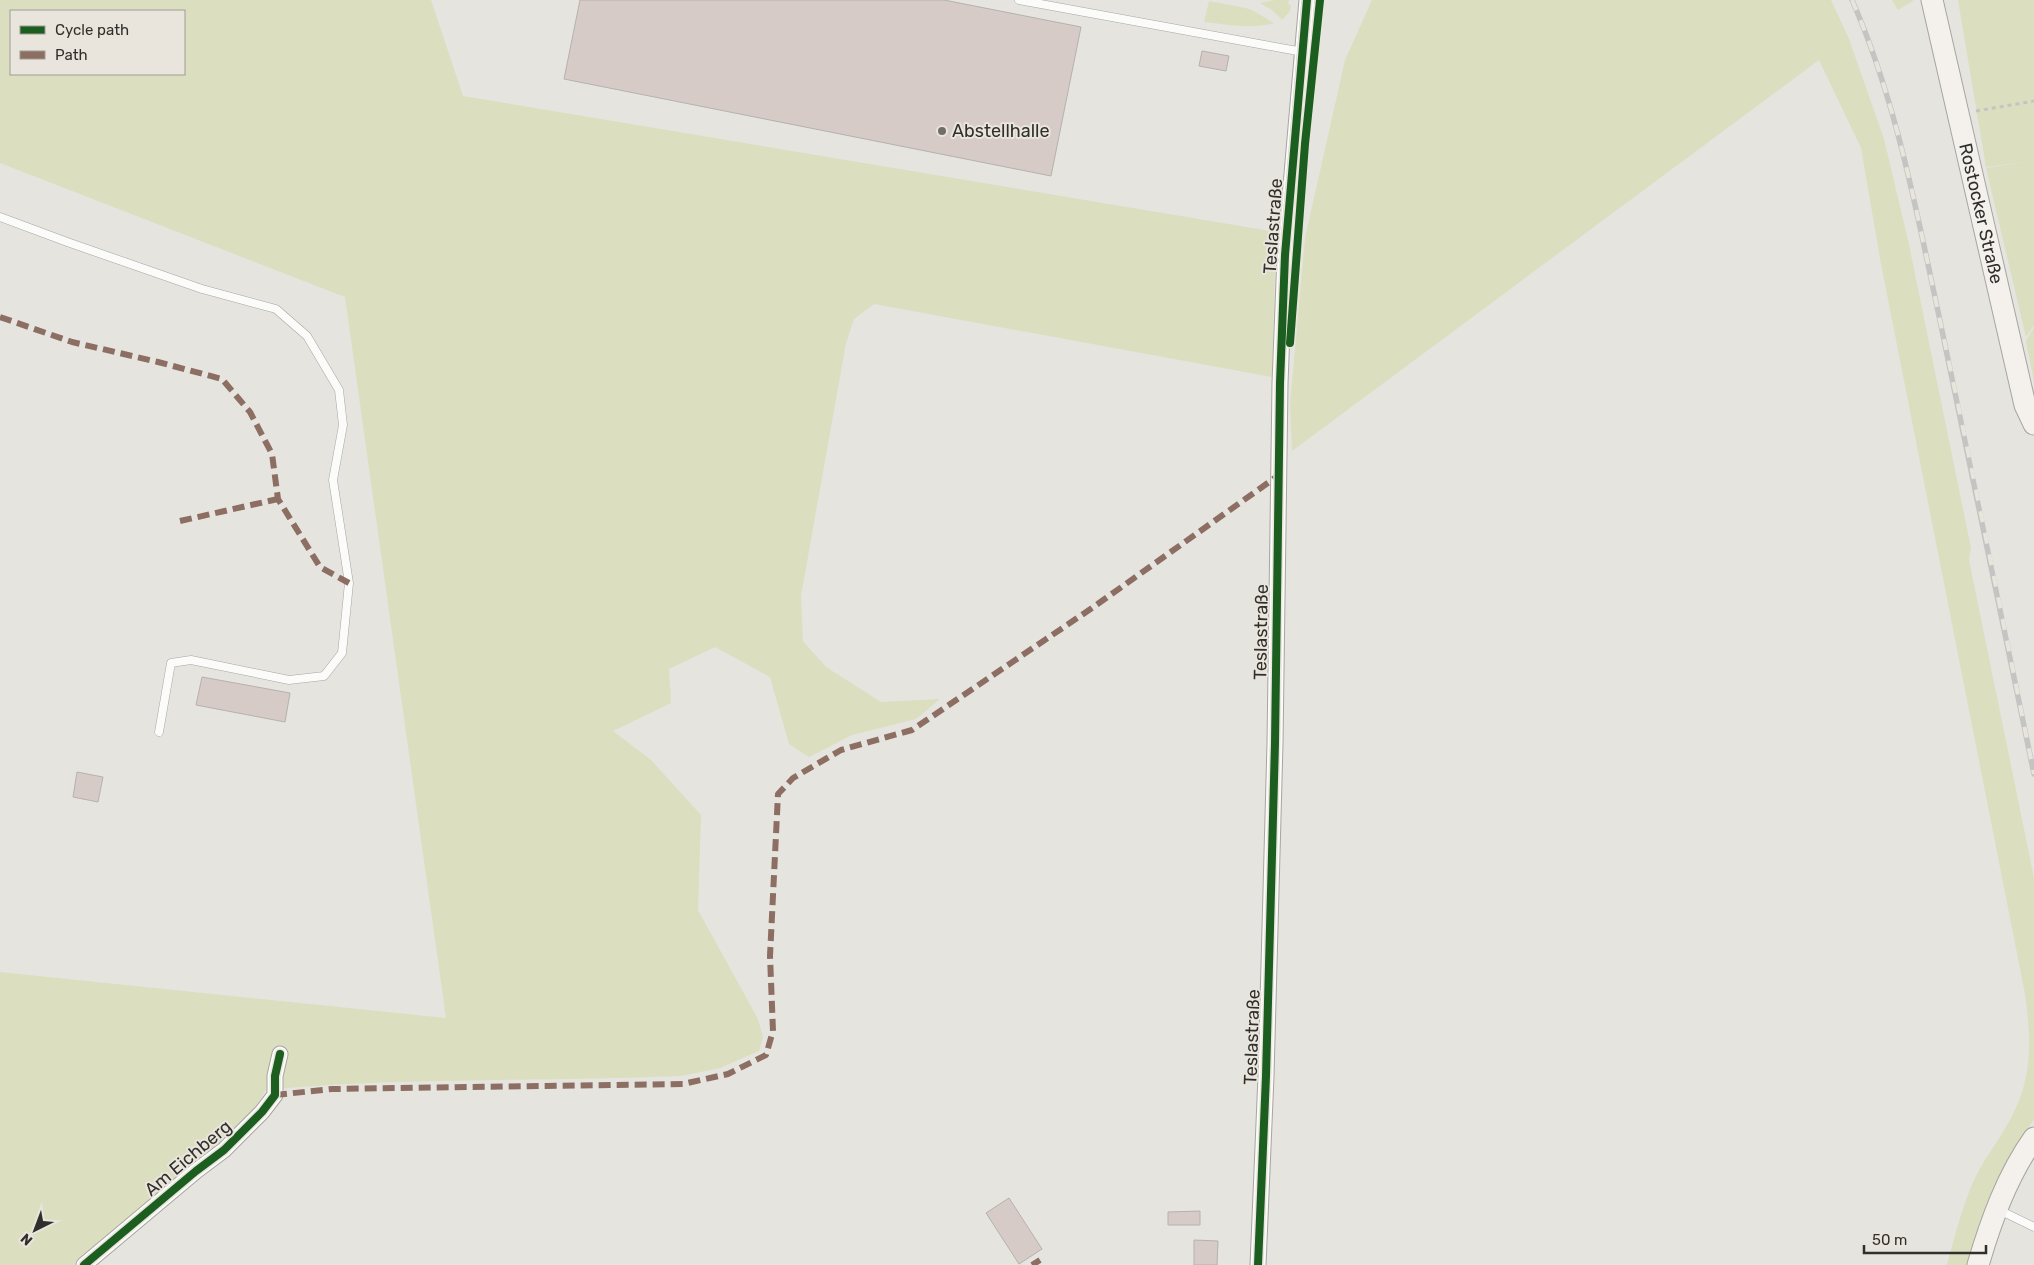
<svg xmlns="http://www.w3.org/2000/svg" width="2034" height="1265" viewBox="0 0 2034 1265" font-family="Rubik,sans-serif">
<rect width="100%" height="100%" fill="#e6e4df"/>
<g fill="#dcdec0" fill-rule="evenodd">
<path d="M0 0H431L463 96 1276 232 1272 377 874 304 854 319 846 343 801 596 803 641 826 667 881 702 940 699 916 719 852 735 809 757 789 744 770 677 715 647 669 669 671 703 613 731 651 760 701 815 698 910 758 1019 763 1037 759 1051 720 1068 681 1076C543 1082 404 1077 266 1090L254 1109 220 1145 74 1265H0V972L446 1018 345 297 0 163ZM11 11H184V74H11Z"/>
<path d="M1275 0H1292H1289L1288 4 1291 5 1290 11 1282 20 1272 10 1260 3Z"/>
<path d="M1372 0H1831L1849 39 1884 139 1908 240 1971 548 1969 560 2034 878V1119C2005 1164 1983 1214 1967 1265H1947C1955 1236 1962 1206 1975 1178 1985 1157 2001 1138 2012 1116 2033 1077 2031 1037 2025 994L1881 264 1861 148 1819 60 1292 451 1290 404 1305 238 1345 60Z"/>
<path d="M1892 0H1914L1898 10Z"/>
<path d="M1958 0H2034V325L2026 337 1986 168 2023 162 1986 167Z"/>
<path d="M1209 1 1250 9 1274 23C1253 30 1226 24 1204 22Z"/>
<path d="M2034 327V382L2026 341Z"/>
</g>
<g fill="#d6cbc7" stroke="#b4b1af">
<path d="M580 0H944L1081 27 1051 176 564 79Z"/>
<path d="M1202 51 1229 56 1226 71 1199 66Z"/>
<path d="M202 677 290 693 285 722 196 705Z"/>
<path d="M77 772 103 777 98 802 73 797Z"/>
<path d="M1009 1198 1042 1249 1019 1264 986 1213Z"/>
<path d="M1200 1211V1225H1168V1212Z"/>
<path d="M1194 1240 1218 1241 1217 1265H1194Z"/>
</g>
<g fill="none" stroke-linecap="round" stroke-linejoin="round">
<g stroke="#a6a5a1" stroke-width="9">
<g id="lane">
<path d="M1019 0 1303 52"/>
<path d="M0 217 70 243 202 289 276 309 307 336 339 390 343 425 333 480 349 583 342 653 324 676 289 680 191 660 171 663 159 732"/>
<path d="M1997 1209 2034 1227"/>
</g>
</g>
<g stroke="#a6a5a1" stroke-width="17">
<g id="street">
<path d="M84 1265 196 1171 224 1150 262 1112 275 1095V1076L280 1054"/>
<path d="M1258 1265 1266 1076 1275 743 1280 383 1285 255 1307 0"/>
</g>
</g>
<g stroke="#a6a5a1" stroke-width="23">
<g id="secondary">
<path id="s1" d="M1932 0 2025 405 2034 424"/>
<path d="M1978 1265C1991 1221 2007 1176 2034 1138"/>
</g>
</g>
<path stroke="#c5c4c2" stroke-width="3" stroke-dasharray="4 4" stroke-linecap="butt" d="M1976 111 2034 101"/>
<use href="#lane" stroke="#fbfbfa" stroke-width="8"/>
<use href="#street" stroke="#fbfbfa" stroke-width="15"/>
<use href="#secondary" stroke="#f4f1ed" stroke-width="21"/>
<path stroke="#c4c4c2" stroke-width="1" d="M1280 308 1282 231 1302 0"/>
<g stroke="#c4c4c2" stroke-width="5.5">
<path id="rail" d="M1852 0C1896 100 1916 209 1939 316 1972 468 2003 621 2034 774"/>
</g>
<use href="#rail" stroke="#e9e5dc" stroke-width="4" stroke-dasharray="11" stroke-linecap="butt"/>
<g stroke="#8d6e63" stroke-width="6" stroke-dasharray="12 6" stroke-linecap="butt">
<path d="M0 317 72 342 158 362 222 379 250 412 272 454 278 499 320 567 349 583"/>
<path d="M180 521 278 499"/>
<path d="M275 1095 332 1089 683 1084 728 1074 766 1055 773 1031 770 956 778 794 793 778 841 750 912 730 1092 608 1279 475"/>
<path d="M1032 1265 1040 1260"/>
</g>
<g stroke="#e9e5dc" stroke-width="11">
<g id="cycleway">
<path d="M1290 343 1305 144 1320 0"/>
<path d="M84 1265 196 1171 224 1150 262 1112 275 1095V1076L280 1054"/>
<path d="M1258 1265 1266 1076 1275 743 1280 383 1285 255 1307 0"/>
</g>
</g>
<use href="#cycleway" stroke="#1b5e20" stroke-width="8"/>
</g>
<circle fill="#706e6a" stroke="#e9e5dc" stroke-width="2" cx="942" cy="131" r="5"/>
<g text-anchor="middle" stroke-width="4" stroke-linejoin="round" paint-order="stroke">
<g font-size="18" fill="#302f2b" stroke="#e9e5dc" text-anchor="start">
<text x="952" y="137">Abstellhalle</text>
</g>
<g font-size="18" fill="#302f2b" stroke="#e9e5dc">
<text dy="6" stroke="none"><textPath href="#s1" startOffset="219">Rostocker Straße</textPath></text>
<text transform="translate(1273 226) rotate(-86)" y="6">Teslastraße</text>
<text transform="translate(1261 632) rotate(-89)" y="6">Teslastraße</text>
<text transform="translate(1252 1037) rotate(-88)" y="6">Teslastraße</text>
<text transform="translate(188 1158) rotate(-40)" y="6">Am Eichberg</text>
</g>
</g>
<rect x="10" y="10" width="175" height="65" fill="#e9e5dc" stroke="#9f9c95"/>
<rect x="20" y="26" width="25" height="8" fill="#1b5e20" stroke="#9f9c95"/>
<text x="55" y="35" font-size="15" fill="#302f2b">Cycle path</text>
<rect x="20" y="51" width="25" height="8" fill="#8d6e63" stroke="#9f9c95"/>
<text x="55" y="60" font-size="15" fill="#302f2b">Path</text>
<g transform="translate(35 1230) rotate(222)" stroke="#e9e5dc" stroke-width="4" paint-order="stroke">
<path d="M0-4L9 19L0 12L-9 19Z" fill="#302f2b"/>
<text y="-8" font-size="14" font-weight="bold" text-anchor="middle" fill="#302f2b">N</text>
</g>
<path d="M1864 1245v8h122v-8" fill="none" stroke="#302f2b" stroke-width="2.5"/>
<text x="1872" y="1245" font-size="15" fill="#302f2b" stroke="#e9e5dc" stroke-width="4" paint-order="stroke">50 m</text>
</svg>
